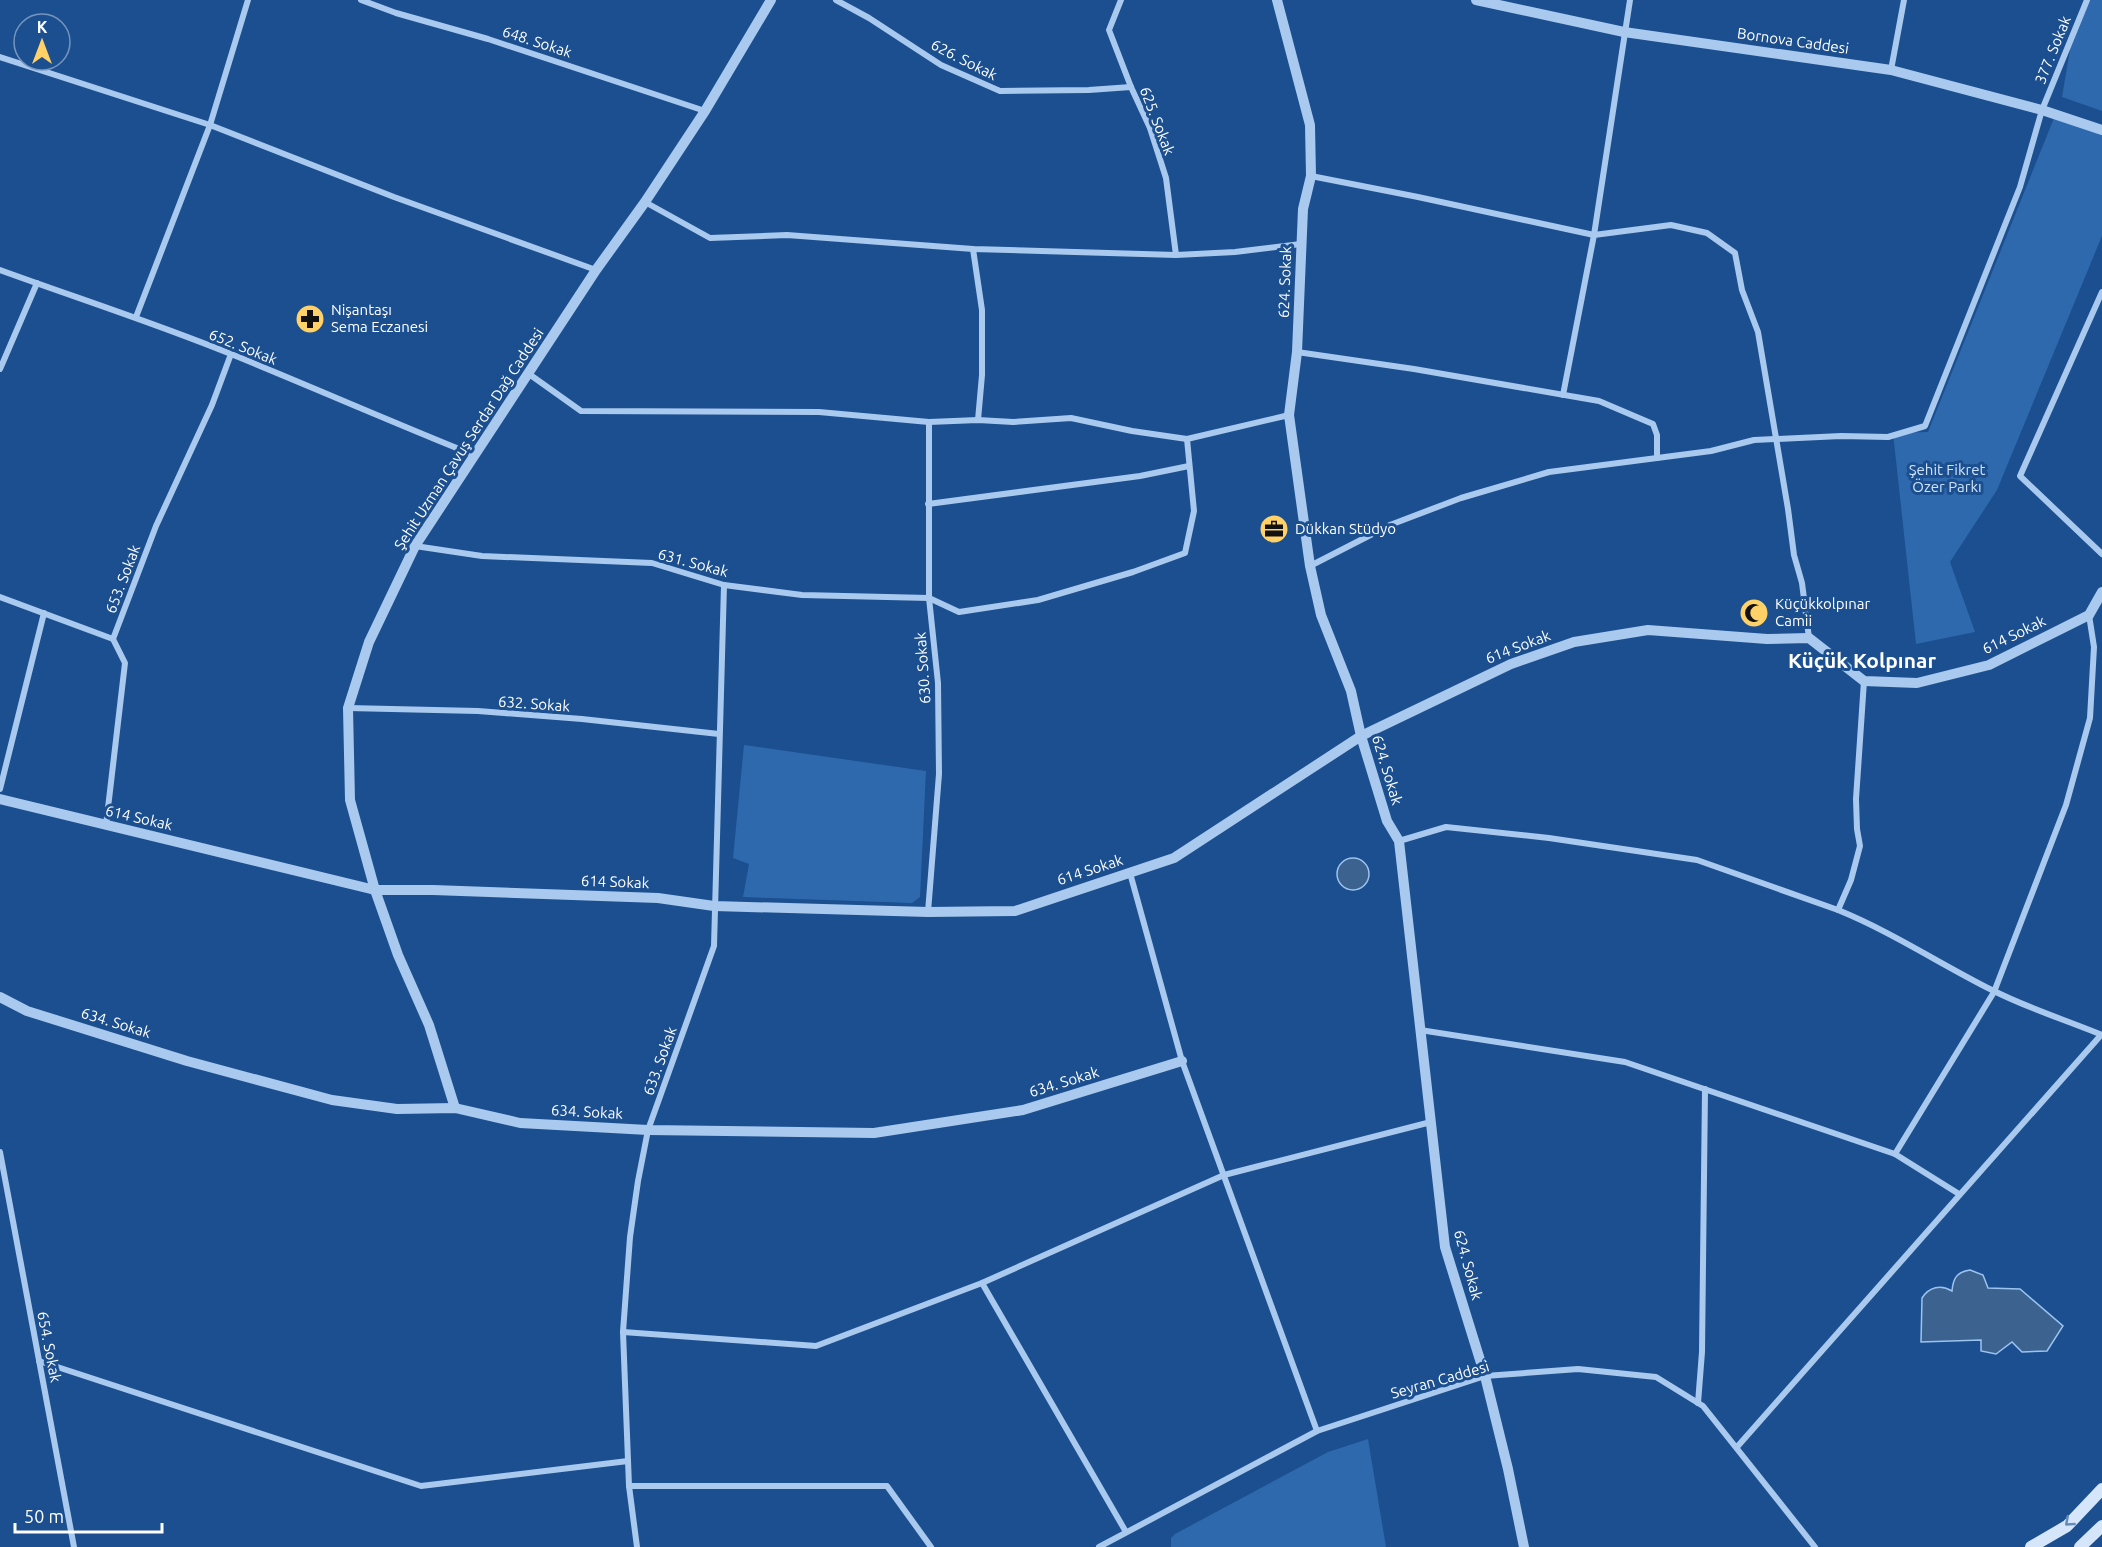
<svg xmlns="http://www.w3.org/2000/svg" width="2102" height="1547" viewBox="0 0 2102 1547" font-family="Ubuntu,sans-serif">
<rect width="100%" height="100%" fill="#1b4f8f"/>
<g fill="#2e69ad">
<path d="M2087 0H2102V111L2062 97 2072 38Z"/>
<path d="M2054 118 2102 130V236L1997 490 1950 562 1975 632 1916 644 1893 433 1928 432Z"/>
<path d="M744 745 926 771 920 897 912 903 743 897 749 864 733 858Z"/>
<path d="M1368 1439 1386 1547H1171V1538L1175 1534 1328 1452Z"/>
</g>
<g fill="#3c6290" stroke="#9cc4f0" stroke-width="1.5">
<circle cx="1353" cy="874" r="16"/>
<path d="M1970 1270 1983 1275 1988 1288 2020 1289 2063 1326 2047 1351 2022 1352 2012 1342 1996 1354 1981 1351V1340L1921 1342 1922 1298C1929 1287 1941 1284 1952 1291 1953 1278 1957 1272 1970 1270Z"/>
</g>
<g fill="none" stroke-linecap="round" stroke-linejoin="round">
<g stroke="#a9c9ee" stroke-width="6">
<path d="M361 0 396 13 488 39 705 111"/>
<path d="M836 0 869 18 941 65 1000 91 1089 90 1131 87"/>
<path d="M1121 0 1109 30 1131 87 1150 128 1166 178 1176 255"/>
<path d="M0 57 210 125 394 197 596 270"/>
<path d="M1891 70 1904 0"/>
<path d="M1311 176 1418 197 1594 235 1671 225 1707 233 1735 253 1742 290 1758 332 1788 509 1794 555 1802 583 1809 638"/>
<path d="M645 202 710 238 787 235 973 249 1176 255 1235 252 1301 244"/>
<path d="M973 249 982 310V375L978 420"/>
<path d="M0 270C77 298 155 323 231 354 312 387 392 422 474 455"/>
<path d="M2102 292 2020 476 2102 554"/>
<path d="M136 317 210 125 248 0"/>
<path d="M1297 352 1414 369 1599 401 1653 424 1657 435V458"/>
<path d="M0 369 37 283"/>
<path d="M529 374 581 411 819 412 929 422 978 420 1013 422 1071 418 1132 431 1187 439"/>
<path d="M1563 395 1594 235 1630 0"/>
<path d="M928 504 1140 476 1189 466"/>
<path d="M415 546 482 556 652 563 724 585 802 595 929 598 959 612 1038 600 1133 572 1185 553 1194 511 1187 439 1289 415"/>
<path d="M1310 566 1390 525 1461 498 1549 472 1711 451 1754 440 1841 436 1888 437 1925 426 2020 187 2042 110 2087 0"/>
<path d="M0 597 113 639"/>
<path d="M1864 681 1856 799 1857 829 1860 846 1851 880 1838 910C1892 932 1940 964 1992 990 2027 1008 2066 1020 2102 1035"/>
<path d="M348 708 478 711 582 719 719 734"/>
<path d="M0 789 44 613"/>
<path d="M106 825 125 663 113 639 156 526 212 405 231 354"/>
<path d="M1399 841 1446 827 1549 838 1697 860 1838 910"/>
<path d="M1130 873 1182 1061 1317 1431"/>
<path d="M928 912 939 774 938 683 929 598V422"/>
<path d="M1420 1030 1625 1062 1895 1154 1994 992 2066 805 2090 718 2094 647 2089 615"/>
<path d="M0 1152 74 1547"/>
<path d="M1895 1154 1959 1194"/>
<path d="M982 1283 1126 1532"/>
<path d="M623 1332 816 1346 982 1283 1224 1175 1431 1122"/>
<path d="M39 1361 421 1486 628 1461"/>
<path d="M1698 1403 1702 1352 1705 1089"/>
<path d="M1737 1447 2101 1035"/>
<path d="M629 1486H887L931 1547"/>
<path d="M637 1547 629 1486 623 1332 630 1237 638 1181 648 1130 714 946 724 585"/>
<path d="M1099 1547 1317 1431 1485 1376 1578 1369 1656 1377 1703 1406 1815 1547"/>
</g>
<g stroke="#a9c9ee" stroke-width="10">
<path d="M1277 0 1310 125 1311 176 1303 209 1297 352 1289 415 1310 566 1321 615 1351 691 1361 736 1387 821 1399 841 1445 1247 1485 1376 1508 1469 1524 1547"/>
<path d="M1476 0 1624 32 1891 70 2042 110 2102 130"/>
<path d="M0 799 375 890H433L658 898 714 906 928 912 1015 911 1174 858 1361 736 1511 664 1574 642 1648 630 1767 639 1809 638 1864 681 1917 683 1989 665 2089 615 2102 592"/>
<path d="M0 997 27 1011 187 1061 332 1100 397 1109 455 1108 520 1123 648 1130 874 1133 1023 1110 1182 1061"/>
<path d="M455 1108 429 1025 398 955 375 890 350 800 348 708 369 642 415 546 596 270 645 202 705 111 771 0"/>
</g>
<g stroke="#d6e6fa" stroke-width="12">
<path d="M2031 1547 2067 1526 2102 1489"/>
<path d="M2080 1547 2102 1526"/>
</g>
</g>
<defs><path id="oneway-chevron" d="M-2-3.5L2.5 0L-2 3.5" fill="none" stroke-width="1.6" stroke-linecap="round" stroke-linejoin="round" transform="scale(1.5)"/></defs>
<use stroke="#668bba" href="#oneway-chevron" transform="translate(2069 1522) rotate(139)"/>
<defs>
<g id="pharmacy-disc" transform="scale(1.5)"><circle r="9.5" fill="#ffd166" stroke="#1b4f8f"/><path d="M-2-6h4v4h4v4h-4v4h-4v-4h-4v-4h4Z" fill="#111"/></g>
<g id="office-disc" transform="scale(1.5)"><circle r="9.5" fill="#ffd166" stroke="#1b4f8f"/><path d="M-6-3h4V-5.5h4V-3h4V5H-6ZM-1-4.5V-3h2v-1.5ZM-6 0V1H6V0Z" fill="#111"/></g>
<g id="mosque-disc" transform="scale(1.5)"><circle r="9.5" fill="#ffd166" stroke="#1b4f8f"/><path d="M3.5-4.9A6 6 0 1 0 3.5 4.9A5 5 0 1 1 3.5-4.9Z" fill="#111"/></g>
</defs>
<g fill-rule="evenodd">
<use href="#pharmacy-disc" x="310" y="319"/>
<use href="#office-disc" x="1274" y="529"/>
<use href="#mosque-disc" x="1754" y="613"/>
</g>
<g text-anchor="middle" stroke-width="6" stroke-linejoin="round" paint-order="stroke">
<g font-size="15" fill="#fff" stroke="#1b4f8f">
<text transform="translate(1793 41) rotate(8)" y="5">Bornova Caddesi</text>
<text transform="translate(537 42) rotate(18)" y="5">648. Sokak</text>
<text transform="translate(2053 50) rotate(-68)" y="5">377. Sokak</text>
<text transform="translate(964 60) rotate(27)" y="5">626. Sokak</text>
<text transform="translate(1157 121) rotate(69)" y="5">625. Sokak</text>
<text transform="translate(1285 282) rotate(-88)" y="5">624. Sokak</text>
<text transform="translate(243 347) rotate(22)" y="5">652. Sokak</text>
<text transform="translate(469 439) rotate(-57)" y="5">Şehit Uzman Çavuş Serdar Dağ Caddesi</text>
<text transform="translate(693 563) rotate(15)" y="5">631. Sokak</text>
<text transform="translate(123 579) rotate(-69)" y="5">653. Sokak</text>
<text transform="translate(2014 635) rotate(-26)" y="5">614 Sokak</text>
<text transform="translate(1518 647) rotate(-21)" y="5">614 Sokak</text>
<text transform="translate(923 668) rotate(-94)" y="5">630. Sokak</text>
<text transform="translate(534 704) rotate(4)" y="5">632. Sokak</text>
<text transform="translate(1387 770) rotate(73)" y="5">624. Sokak</text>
<text transform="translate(139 818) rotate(13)" y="5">614 Sokak</text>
<text transform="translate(1090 870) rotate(-18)" y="5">614 Sokak</text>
<text transform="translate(615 882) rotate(2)" y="5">614 Sokak</text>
<text transform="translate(116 1023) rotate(17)" y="5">634. Sokak</text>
<text transform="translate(660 1061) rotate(-70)" y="5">633. Sokak</text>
<text transform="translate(1064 1082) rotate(-17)" y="5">634. Sokak</text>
<text transform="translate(587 1112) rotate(3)" y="5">634. Sokak</text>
<text transform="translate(1468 1265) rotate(75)" y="5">624. Sokak</text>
<text transform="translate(49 1347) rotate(79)" y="5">654. Sokak</text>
<text transform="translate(1440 1380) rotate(-16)" y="5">Seyran Caddesi</text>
</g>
<g font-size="15" fill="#fff" stroke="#1b4f8f" text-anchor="start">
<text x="331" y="315">Nişantaşı<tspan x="331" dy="17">Sema Eczanesi</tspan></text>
<text x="1295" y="534">Dükkan Stüdyo</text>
<text x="1775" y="609">Küçükkolpınar<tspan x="1775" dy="17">Camii</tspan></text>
</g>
<g font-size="15" fill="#cfe3fa" stroke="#1b4f8f">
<text x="1947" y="475">Şehit Fikret<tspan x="1947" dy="17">Özer Parkı</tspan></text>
</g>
<g font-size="21" font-weight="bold" fill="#fff" stroke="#1b4f8f">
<text x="1862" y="668">Küçük Kolpınar</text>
</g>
</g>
<g transform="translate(42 42)"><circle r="28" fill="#1b4f8f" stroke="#7695bc" stroke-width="1.5"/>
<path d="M0-4.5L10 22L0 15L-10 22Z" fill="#ffd166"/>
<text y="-9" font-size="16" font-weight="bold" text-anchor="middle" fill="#ffffff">K</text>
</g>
<path d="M15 1523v9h147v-9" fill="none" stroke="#ffffff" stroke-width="3"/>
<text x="24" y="1523" font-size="18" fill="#ffffff" stroke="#1b4f8f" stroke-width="4.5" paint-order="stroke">50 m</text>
</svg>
